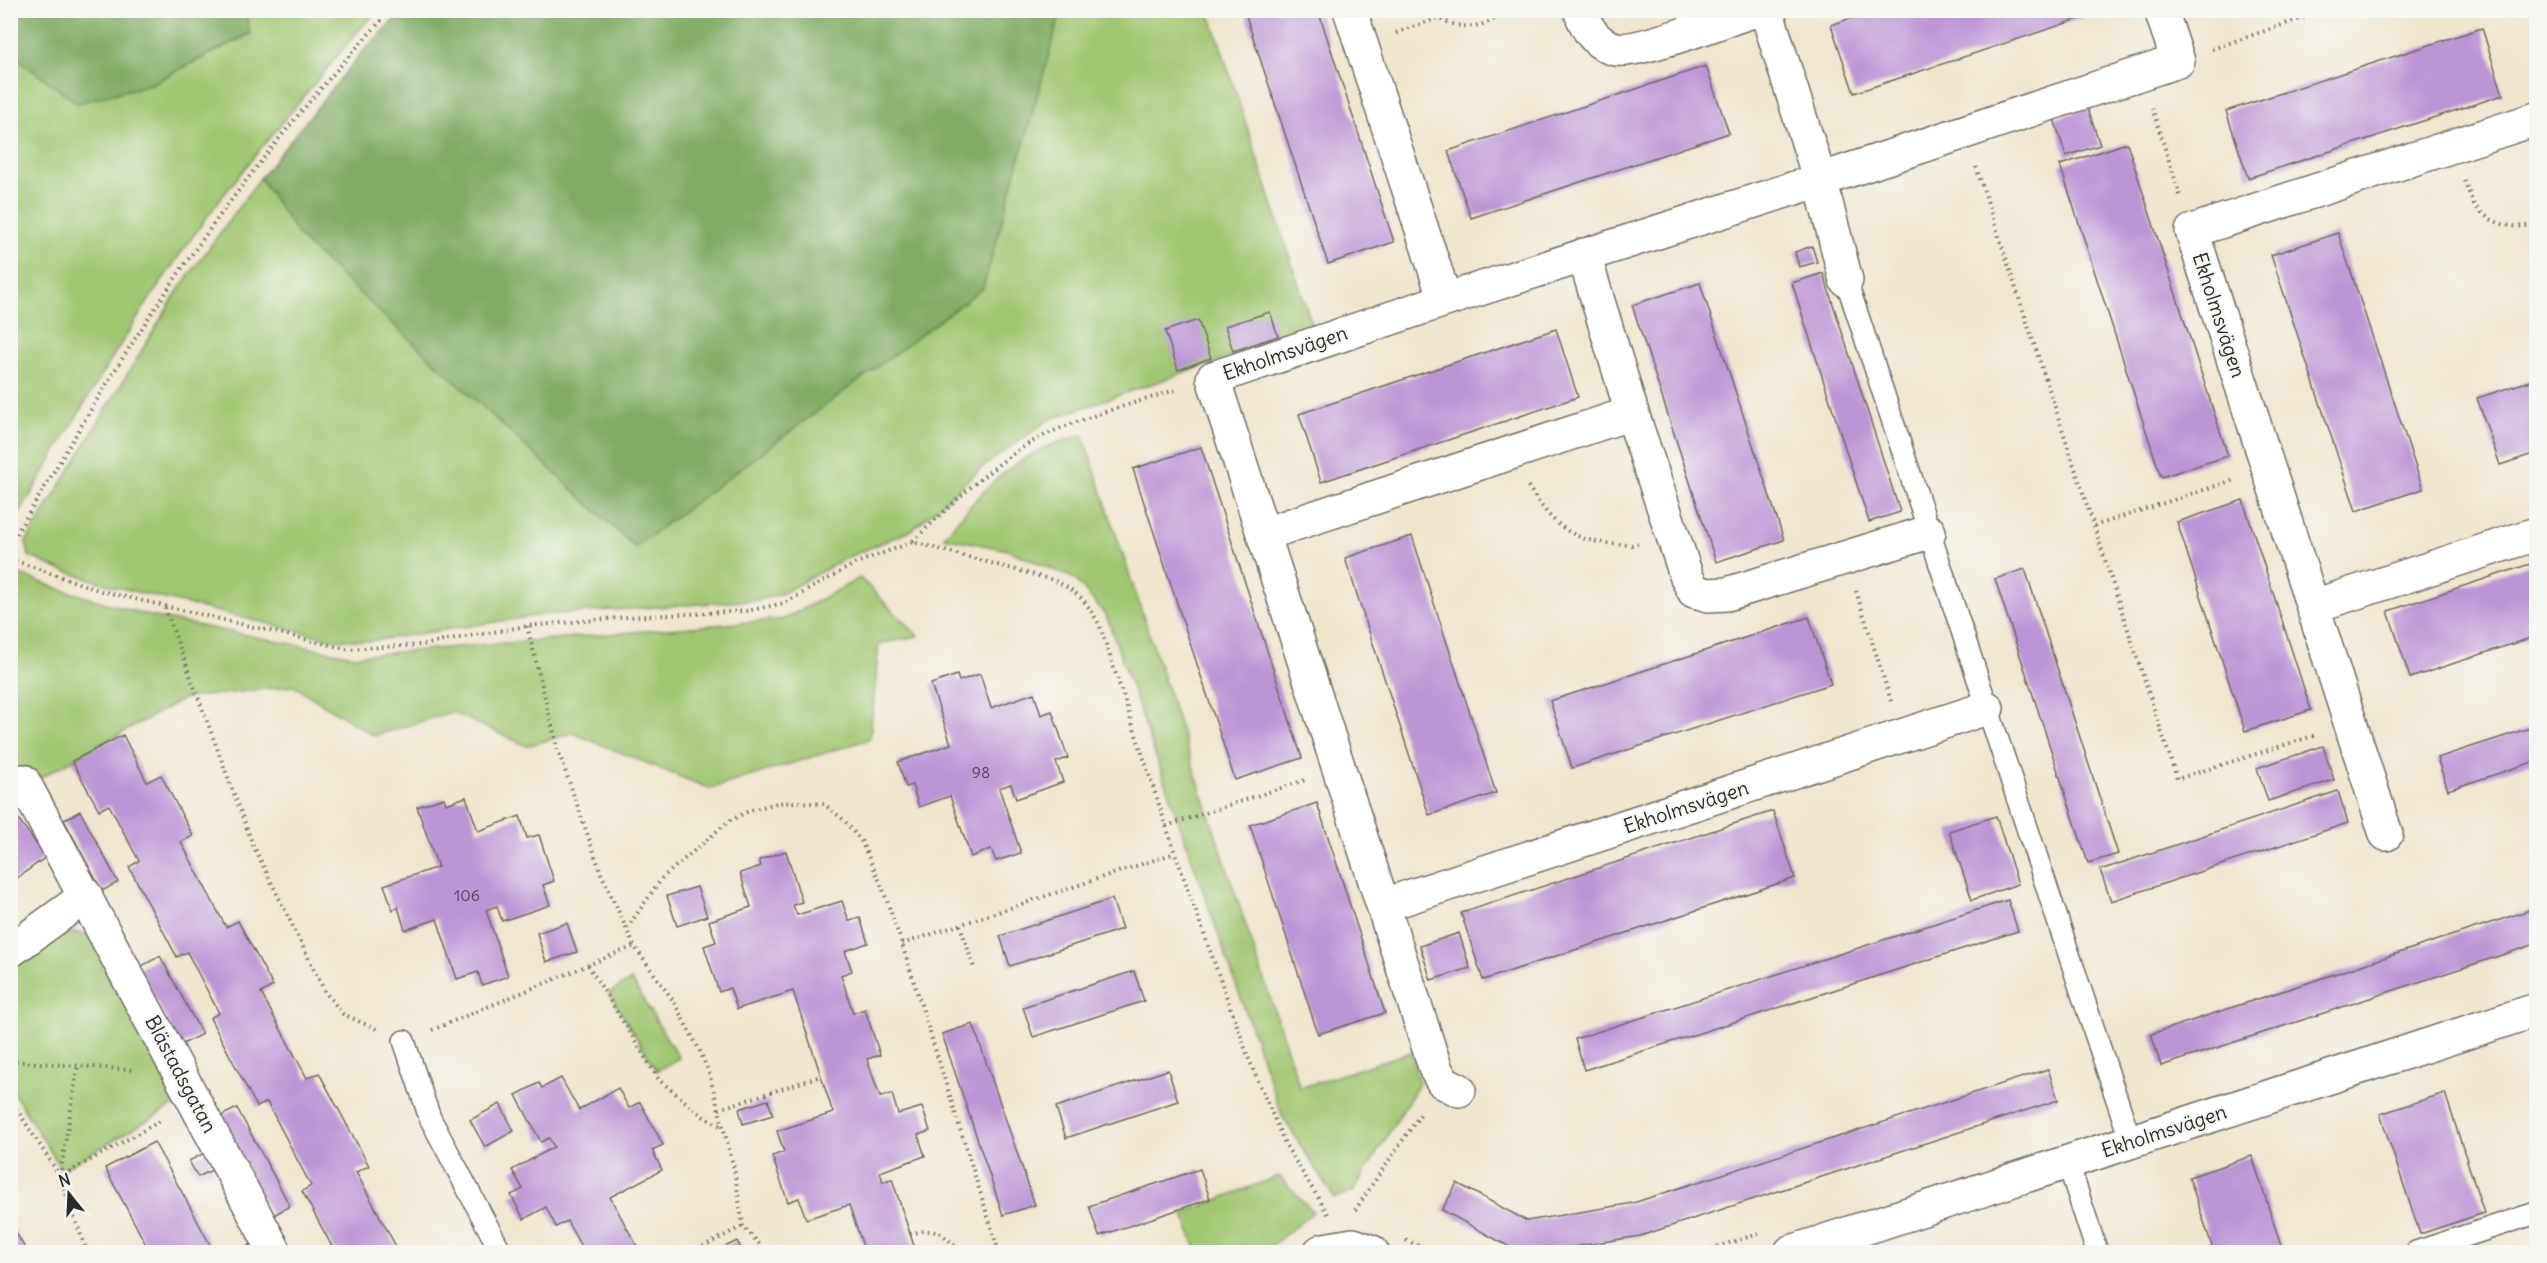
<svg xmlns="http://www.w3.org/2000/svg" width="2547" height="1263" viewBox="0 0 2547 1263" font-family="Delius,sans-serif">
<rect width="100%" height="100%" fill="#f6f6f2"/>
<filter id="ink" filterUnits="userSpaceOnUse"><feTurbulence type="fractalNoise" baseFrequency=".0167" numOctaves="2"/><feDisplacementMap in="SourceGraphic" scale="12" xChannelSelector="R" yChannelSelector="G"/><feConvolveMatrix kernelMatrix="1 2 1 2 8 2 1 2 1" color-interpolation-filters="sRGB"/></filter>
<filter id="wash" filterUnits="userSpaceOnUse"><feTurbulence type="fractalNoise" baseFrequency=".008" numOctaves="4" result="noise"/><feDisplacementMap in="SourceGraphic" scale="24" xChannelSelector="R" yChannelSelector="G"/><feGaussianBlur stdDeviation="1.35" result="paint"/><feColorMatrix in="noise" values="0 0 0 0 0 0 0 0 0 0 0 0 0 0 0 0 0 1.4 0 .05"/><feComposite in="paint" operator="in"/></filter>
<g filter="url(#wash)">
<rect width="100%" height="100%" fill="#f0e5cd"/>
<g fill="#a0c671" stroke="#66784e" stroke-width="1.5">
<path d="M245 11H378L356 33C308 93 256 151 210 213 135 313 74 421 11 528V54L77 103 151 84 250 34Z"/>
<path d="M1061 11H1209L1313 328 1050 419 984 466 912 530 846 558 783 593 759 600 541 615 371 641 331 639 112 586 58 569 29 556 26 542 179 289 260 178 301 239 635 547 983 288Z"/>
<path d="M1083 435 1300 1088 1411 1052 1419 1084 1353 1192 1334 1198 1282 1116 1107 617 1075 579 1008 550 944 537C984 487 1018 450 1083 435Z"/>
<path d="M10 571 63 590 150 616 353 656 784 619 860 578 918 636 879 644 870 739 710 789 573 733 527 746 452 712 374 736 294 686 185 698 11 794Z"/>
<path d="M56 932H73L89 935 183 1100 62 1170 11 1089V962Z"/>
<path d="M631 980 679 1058 657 1071 609 993Z"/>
<path d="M1279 1176 1313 1212 1264 1252H1197L1183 1213Z"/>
</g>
<g fill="#80ab63" stroke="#566b47" stroke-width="1.5">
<path d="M11 10 245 11 250 33 151 84 77 103 11 54Z"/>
<path d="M403 11V10L1061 11 983 288 635 547 301 239 260 178 362 52Z"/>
</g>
<g id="blocks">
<g fill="#bd95d6">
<path d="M1244 10H1318L1394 242 1328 264Z"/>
<path d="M1875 10H2103V11L1854 93 1831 25Z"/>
<path d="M2482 28 2503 95 2248 178 2226 111Z"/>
<path d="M1706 66 1729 133 1471 218 1448 151Z"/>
<path d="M2088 108 2100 145 2066 156 2054 119Z"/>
<path d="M2127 143 2228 456 2161 477 2060 165Z"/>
<path d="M2338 233 2423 489 2356 511 2271 255Z"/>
<path d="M1812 246 1817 262 1799 267 1795 252Z"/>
<path d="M1823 273 1900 512 1869 522 1792 283Z"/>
<path d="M1700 283 1784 540 1716 562 1632 305Z"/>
<path d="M1270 312 1278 336 1233 351 1225 326Z"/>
<path d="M1198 320 1211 358 1178 370 1165 331Z"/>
<path d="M1556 329 1578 397 1321 482 1299 414Z"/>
<path d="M2536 379V453L2500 465 2477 398Z"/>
<path d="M1201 447 1302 758 1235 780 1133 469Z"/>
<path d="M2243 500 2311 710 2245 731 2177 522Z"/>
<path d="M1412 536 1496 793 1429 815 1345 558Z"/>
<path d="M2536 562V636L2410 678 2388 611Z"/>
<path d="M2025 569 2118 854 2088 863 1995 579Z"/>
<path d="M1809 617 1831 684 1572 768 1550 701Z"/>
<path d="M980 674 991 708 1034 693 1041 715 1052 711 1068 758 1056 762 1063 782 1016 799 1011 784 999 788 1021 853 996 861 991 849 971 857 950 796 919 807 912 785 906 787 898 762 951 744 931 684 957 675 959 681Z"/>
<path d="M2536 726V761L2448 790 2437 758Z"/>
<path d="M123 735 147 782 161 775 193 836 181 842 226 927 238 921 273 986 261 993 307 1078 319 1073 369 1166 356 1172 399 1252H335L302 1191 311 1186 267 1102 257 1107 210 1018 219 1013 187 952 177 957 129 867 139 861 109 805 99 810 72 761Z"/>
<path d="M2323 746 2334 780 2268 801 2257 768Z"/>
<path d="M2338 791 2348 823 2111 901 2100 870Z"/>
<path d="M466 797 478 831 520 816 527 838 539 835 554 881 543 885 550 905 502 921 497 906 486 910 508 976 482 985 478 972 457 979 437 919 405 930 398 907 393 910 384 885 438 867 417 807 444 798 446 804Z"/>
<path d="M1317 803 1385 1013 1318 1034 1250 825Z"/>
<path d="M80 811 118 882 102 891 64 820Z"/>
<path d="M1773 811 1795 878 1483 980 1461 913Z"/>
<path d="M14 813 46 857 10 883V815Z"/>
<path d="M1996 816 2018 884 1972 900 1949 831Z"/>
<path d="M786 851 802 902 793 905 797 915 842 901 849 921 860 918 868 943 845 951 852 971 841 975 853 1013 865 1009 880 1055 867 1059 880 1097 892 1094 898 1114 922 1107 930 1131 918 1135 925 1156 880 1172 883 1182 892 1179 916 1252H865L849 1205 806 1219 799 1198 788 1202 772 1156 784 1152 777 1131 833 1113 821 1076 793 991 737 1009 730 988 719 992 704 946 716 942 709 921 751 907 740 873 761 866 759 860Z"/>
<path d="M697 887 707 916 677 926 667 896Z"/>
<path d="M1112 899 1122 929 1010 966 1000 936Z"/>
<path d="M2008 900 2018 931 1584 1070 1575 1039Z"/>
<path d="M2536 908V944L2161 1066 2151 1034Z"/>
<path d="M567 923 577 952 546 962 537 933Z"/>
<path d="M1459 933 1470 968 1431 980 1420 946Z"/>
<path d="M160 956 202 1034 181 1045 138 968Z"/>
<path d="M1134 971 1144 1001 1033 1037 1023 1007Z"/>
<path d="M973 1024 1035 1205 1003 1215 942 1034Z"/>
<path d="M2048 1069 2058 1100 1640 1236 1540 1252H1519L1442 1210 1457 1183 1527 1221 1633 1203Z"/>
<path d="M1168 1070 1178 1101 1066 1138 1056 1107Z"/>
<path d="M561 1078 579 1110 618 1088 629 1108 640 1102 663 1145 652 1150 662 1170 610 1197 640 1252H584L567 1221 556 1227 546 1207 524 1219 511 1195 523 1189 512 1170 554 1147 549 1138 541 1142 516 1095 539 1083 542 1088Z"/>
<path d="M2445 1093 2484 1213 2420 1234 2380 1114Z"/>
<path d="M768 1100 773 1115 743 1124 739 1109Z"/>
<path d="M500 1104 514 1131 485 1147 470 1120Z"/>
<path d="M237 1108 290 1206 272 1216 219 1117Z"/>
<path d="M154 1142 184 1196 214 1252H150L105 1168Z"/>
<path d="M206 1152 214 1169 198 1177 189 1161Z"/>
<path d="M2252 1156 2283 1252H2214L2189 1177Z"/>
<path d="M1200 1169 1210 1199 1099 1236 1089 1206Z"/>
<path d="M10 1222 27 1252H10Z"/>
<path d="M737 1241 743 1252H715Z"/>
<path d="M252 1244 257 1252H236Z"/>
</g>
</g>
</g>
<g filter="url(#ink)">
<use href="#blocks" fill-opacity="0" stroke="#706c64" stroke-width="1.5"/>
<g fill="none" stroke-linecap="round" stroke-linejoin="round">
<g stroke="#706c64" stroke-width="24">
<g id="service">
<path d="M1846 280 2131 1142"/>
<path d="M404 1041 430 1118 501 1252"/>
<path d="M2068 1163 2097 1252"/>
<path d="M2416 1252 2536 1213"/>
</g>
</g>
<g stroke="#706c64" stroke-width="36">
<g id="minor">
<path d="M1350 10 1445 300"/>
<path d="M1580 10C1586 28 1596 45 1616 49 1636 54 1730 18 1755 10"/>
<path d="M1766 10 1820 180 1846 280"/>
<path d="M1584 255 1632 413 1687 578 1694 591 1708 595 1727 594 1929 532"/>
<path d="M1264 534 1632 413"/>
<path d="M2314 606 2536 534"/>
<path d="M23 781 275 1252"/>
<path d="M2386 834 2192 231 2536 119"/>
<path d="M1384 905 1987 708"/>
<path d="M10 951 86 896"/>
<path d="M1459 1090 1443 1082 1436 1070 1213 378 1445 300 1820 180 2178 61 2161 10"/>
</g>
</g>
<g stroke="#706c64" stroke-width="36">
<g id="tertiary">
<path d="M1320 1252 1324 1250 1353 1245 1372 1252"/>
<path d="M1791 1252 2536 1010"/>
</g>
</g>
<g stroke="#706c64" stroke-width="4" stroke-dasharray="1.5 4.5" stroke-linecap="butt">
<path d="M2533 10 2536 22"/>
<path d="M1396 33 1438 18C1469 33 1483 26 1513 10"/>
<path d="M2212 49 2326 10"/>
<path d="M2152 108 2181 198"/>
<path d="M1976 167 2177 779 2316 735"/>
<path d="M2464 181C2468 189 2471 200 2476 207 2491 225 2515 230 2536 224"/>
<path d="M1528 486C1551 523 1570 541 1614 544 1622 544 1630 546 1638 544"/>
<path d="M2094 526 2234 480"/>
<path d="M913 541C950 506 987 469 1030 443 1074 418 1131 405 1178 389"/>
<path d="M10 544C59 465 104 384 156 307 225 202 305 102 391 10"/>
<path d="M10 559 101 591 347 649 421 645 527 626 628 617 747 611 785 603 856 563 913 542 1053 580C1078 591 1087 602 1100 626L1175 853 1250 1062 1285 1144 1328 1214"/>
<path d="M1856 591 1891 701"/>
<path d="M165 608 253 845 325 992 343 1014 378 1030"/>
<path d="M527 626 558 750 601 873 634 946 672 999 699 1049 709 1073 734 1168 743 1226 763 1248 774 1252"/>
<path d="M1166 826 1305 780"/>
<path d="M960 925 974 968"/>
<path d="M627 928 662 878 729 821 751 810 777 803 799 802 824 804 844 820 861 841 881 884 902 944 999 1252"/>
<path d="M902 944 1175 853"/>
<path d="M588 965 659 1080 704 1117 723 1127"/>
<path d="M432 1030 634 946"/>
<path d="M10 1061 135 1070"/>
<path d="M10 1099 60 1176"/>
<path d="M719 1109 821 1076"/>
<path d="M60 1176 78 1065"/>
<path d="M1355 1210 1422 1112"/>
<path d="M910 1234C935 1227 941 1232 959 1250"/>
<path d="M1406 1240 1431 1252"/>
<path d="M87 1252 60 1177 162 1120"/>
<path d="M692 1252 743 1226"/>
<path d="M848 1252 864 1249"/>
<path d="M1700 1252 1761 1233"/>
</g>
<use href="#service" stroke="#fff" stroke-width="21"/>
<use href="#minor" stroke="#fff" stroke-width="33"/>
<use href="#tertiary" stroke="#fff" stroke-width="33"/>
</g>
</g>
<g text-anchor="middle" stroke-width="4.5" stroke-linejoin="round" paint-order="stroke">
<g font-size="16" fill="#504656">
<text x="981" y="778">98</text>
<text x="467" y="901">106</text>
</g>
<g font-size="20" fill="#2b2b2b" stroke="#f6f6f2">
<text transform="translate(2219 315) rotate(72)" y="7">Ekholmsvägen</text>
<text transform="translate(1285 353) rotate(-19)" y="7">Ekholmsvägen</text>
<text transform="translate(1686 807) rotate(-18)" y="7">Ekholmsvägen</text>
<text transform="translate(181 1074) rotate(62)" y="7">Blästadsgatan</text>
<text transform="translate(2164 1131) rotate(-18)" y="7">Ekholmsvägen</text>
</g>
</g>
<rect width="2547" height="1263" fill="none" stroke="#f6f6f2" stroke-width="36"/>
<g transform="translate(69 1194) rotate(342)" stroke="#f6f6f2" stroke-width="4.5" paint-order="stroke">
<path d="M0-4.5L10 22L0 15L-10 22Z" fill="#2b2b2b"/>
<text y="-9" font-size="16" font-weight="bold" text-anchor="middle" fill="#2b2b2b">N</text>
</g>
</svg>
